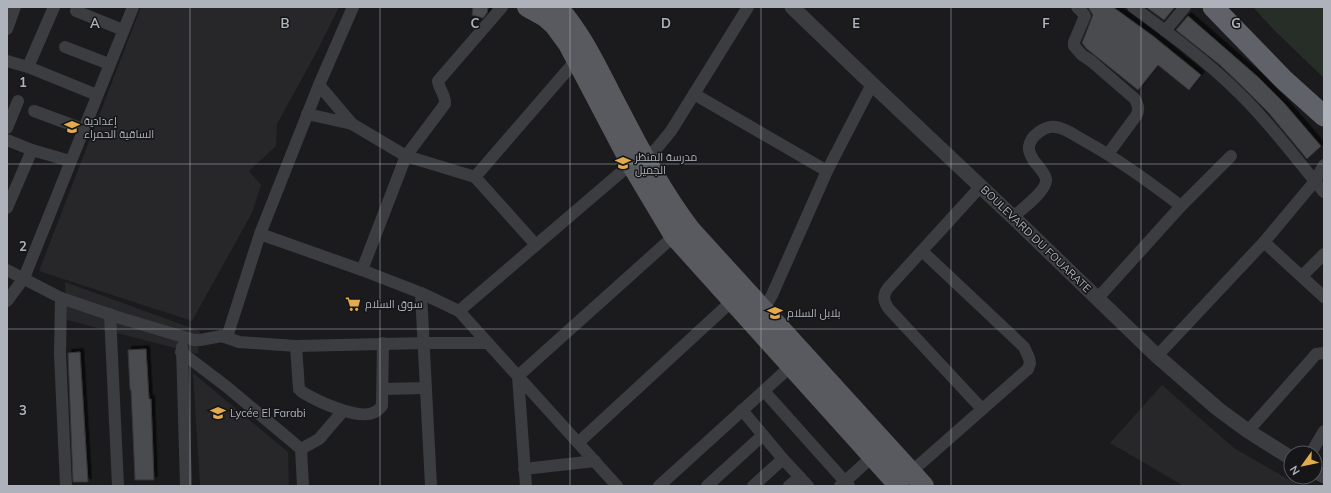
<svg xmlns="http://www.w3.org/2000/svg" width="1331" height="493" viewBox="0 0 1331 493" font-family="Mulish,Cairo,sans-serif">
<defs>
<filter id="shadow"><feDropShadow dx="3.5" dy="-3.5" stdDeviation="0" flood-color="#0009"/></filter>
</defs>
<rect width="100%" height="100%" fill="#1b1b1d"/>
<g fill="#272729">
<path d="M141 7H339L316 53 277 124 276 146 249 171 261 185 252 213 192 321 39 271Z"/>
<path d="M65 282 200 331 198 354 67 320Z"/>
<path d="M193 373 288 452 289 486H200Z"/>
<path d="M1162 385 1234 448 1300 486H1184L1110 443Z"/>
</g>
<path fill="#272e28" d="M1253 7H1324V78L1276 32Z"/>
<g fill="#4a4b4f" stroke="#353538" filter="url(#shadow)">
<path d="M473 7 488 8 487 13 483 18 472 15Z"/>
<path d="M1088 7H1113L1153 36 1201 75 1189 90 1158 65 1138 90 1087 49 1082 43 1093 15Z"/>
<path d="M1146 7H1175L1164 20Z"/>
<path d="M1188 16 1258 77 1284 103 1321 146 1307 159 1268 112 1245 89 1220 65 1176 30Z"/>
<path d="M146 349 149 399H151L154 480H135L131 390H130L128 350Z"/>
<path d="M80 352 88 482H73L68 353Z"/>
</g>
<g fill="none" stroke-linecap="round" stroke-linejoin="round">
<g stroke="#3c3d41" stroke-width="12">
<path d="M1077 7 1083 13 1085 16 1074 42V46L1082 55 1091 61 1135 99C1138 106 1140 109 1136 116L1108 154"/>
<path d="M1133 7C1170 34 1208 62 1240 94 1271 124 1296 159 1324 192"/>
<path d="M76 11 123 30"/>
<path d="M7 29 15 7"/>
<path d="M1165 31 1185 7"/>
<path d="M65 47 109 64"/>
<path d="M7 61 28 67 97 95"/>
<path d="M28 67 54 7"/>
<path d="M319 85 352 124"/>
<path d="M694 94 827 171"/>
<path d="M34 111 83 129"/>
<path d="M307 114 352 124 406 156 475 177 536 245"/>
<path d="M7 128 18 101"/>
<path d="M7 140 32 150"/>
<path d="M475 177 577 59"/>
<path d="M981 186 888 288C882 296 884 302 889 309L982 409"/>
<path d="M7 208 32 150 70 161"/>
<path d="M1013 217C1021 210 1048 190 1046 179 1045 173 1038 166 1034 161 1032 157 1028 152 1029 147 1030 136 1045 125 1056 127 1065 128 1074 135 1083 140 1118 159 1149 182 1181 206"/>
<path d="M260 234 362 270 421 293 459 311 617 486"/>
<path d="M1264 242 1324 297"/>
<path d="M7 270 61 298 117 317 194 340H200L222 336 239 342 296 346 424 343H488"/>
<path d="M362 270 406 156 445 104C446 96 439 89 438 81L502 7"/>
<path d="M1302 276 1324 254"/>
<path d="M421 293 431 486"/>
<path d="M61 298 60 354 66 486"/>
<path d="M1097 299 1181 206 1231 156"/>
<path d="M7 301 24 278 133 7"/>
<path d="M764 309 772 295 827 171 872 84"/>
<path d="M459 311 619 174 631 164 645 158 657 148 671 131 748 7"/>
<path d="M110 314 118 486"/>
<path d="M227 337 260 234 319 85 353 7"/>
<path d="M296 346 299 389 302 392C317 401 359 421 375 412 378 411 380 408 382 406L383 343"/>
<path d="M182 347 186 486"/>
<path d="M181 352 227 387 301 449 303 486"/>
<path d="M1157 356 1264 242 1315 181 1324 165"/>
<path d="M383 389 426 388"/>
<path d="M764 391 849 486"/>
<path d="M742 410 783 459 808 486"/>
<path d="M1248 431 1311 360 1316 354 1324 353"/>
<path d="M579 442 732 301"/>
<path d="M301 449 319 439 343 411"/>
<path d="M1311 453 1324 431"/>
<path d="M524 469 595 461"/>
<path d="M911 472 1028 369 1030 363 1029 358 1024 347 922 251"/>
<path d="M526 486 518 376 674 236"/>
<path d="M659 486 791 366"/>
<path d="M707 486 763 435"/>
<path d="M753 486 783 459"/>
<path d="M789 486 800 477"/>
<path d="M840 486 873 456"/>
</g>
<g stroke="#3c3d41" stroke-width="15">
<path d="M792 7 872 84 1013 217 1157 356 1218 409 1248 431 1291 458"/>
<path d="M1315 471 1324 476"/>
</g>
<g stroke="#585a60" stroke-width="20">
<path d="M527 7 545 17 554 25 568 44 631 164 674 236 899 486"/>
<path d="M558 7C580 32 594 61 609 90 634 138 658 187 691 230L924 486"/>
</g>
<path stroke="#606269" stroke-width="21" d="M1213 7 1284 80 1324 116"/>
</g>
<path fill="none" stroke="#aeb3bb" stroke-width="1" stroke-opacity="0.55" d="M190 7V486M380 7V486M570 7V486M761 7V486M951 7V486M1141 7V486M7 164H1324M7 329H1324"/>
<defs>
<g id="school-bare" transform="scale(1.2)"><path d="M0-5L7-2L0 1L-7-2ZM-4 1L0 2.5L4 1V4Q0 6-4 4Z" fill="#e2ac4e" stroke="#161618" stroke-width="2.5" paint-order="stroke"/></g>
<g id="supermarket-bare" transform="scale(1.2)"><path d="M-6-5.5h2.5l.6 2H6L4.5 2H-2.5L-4.4-4H-6ZM-1.5 3.2a1.3 1.3 0 1 0 .1 0ZM3 3.2a1.3 1.3 0 1 0 .1 0Z" fill="#e2ac4e" stroke="#161618" stroke-width="2.5" paint-order="stroke"/></g>
<g id="university-bare" transform="scale(1.2)"><path d="M0-5L7-2L0 1L-7-2ZM-4 1L0 2.5L4 1V4Q0 6-4 4Z" fill="#e2ac4e" stroke="#161618" stroke-width="2.5" paint-order="stroke"/></g>
</defs>
<g fill-rule="evenodd">
<use href="#school-bare" x="72" y="127"/>
<use href="#school-bare" x="623" y="163"/>
<use href="#supermarket-bare" x="353" y="304"/>
<use href="#university-bare" x="775" y="313"/>
<use href="#school-bare" x="218" y="413"/>
</g>
<g text-anchor="middle" stroke-width="3" stroke-linejoin="round" paint-order="stroke">
<g font-size="11" fill="#aeb3bb" stroke="#161618" text-anchor="start">
<text x="84" y="125">إعدادية<tspan x="84" dy="13">الساقية الحمراء</tspan></text>
<text x="635" y="161">مدرسة المنظر<tspan x="635" dy="13">الجميل</tspan></text>
<text x="365" y="308">سوق السلام</text>
<text x="787" y="317">بلابل السلام</text>
<text x="230" y="417">Lycée El Farabi</text>
</g>
<g font-size="11" fill="#aeb3bb" stroke="#161618">
<text transform="translate(1036 239) rotate(44)" y="4">BOULEVARD DU FOUARATE</text>
</g>
</g>
<g font-size="13" text-anchor="middle" font-weight="bold" fill="#aeb3bb" stroke="#161618" stroke-width="3" stroke-linejoin="round" paint-order="stroke">
<text x="95" y="28">A</text>
<text x="285" y="28">B</text>
<text x="475" y="28">C</text>
<text x="666" y="28">D</text>
<text x="856" y="28">E</text>
<text x="1046" y="28">F</text>
<text x="1236" y="28">G</text>
<text x="23" y="87">1</text>
<text x="23" y="251">2</text>
<text x="23" y="415">3</text>
</g>
<rect width="1331" height="493" fill="none" stroke="#aeb3bb" stroke-width="16"/>
<g transform="translate(1303 465) rotate(237)"><circle r="19" fill="#161618" stroke="#535559"/>
<path d="M0-3L7 15L0 10L-7 15Z" fill="#e2ac4e"/>
<text y="-6" font-size="11" font-weight="bold" text-anchor="middle" fill="#aeb3bb">N</text>
</g>
</svg>
